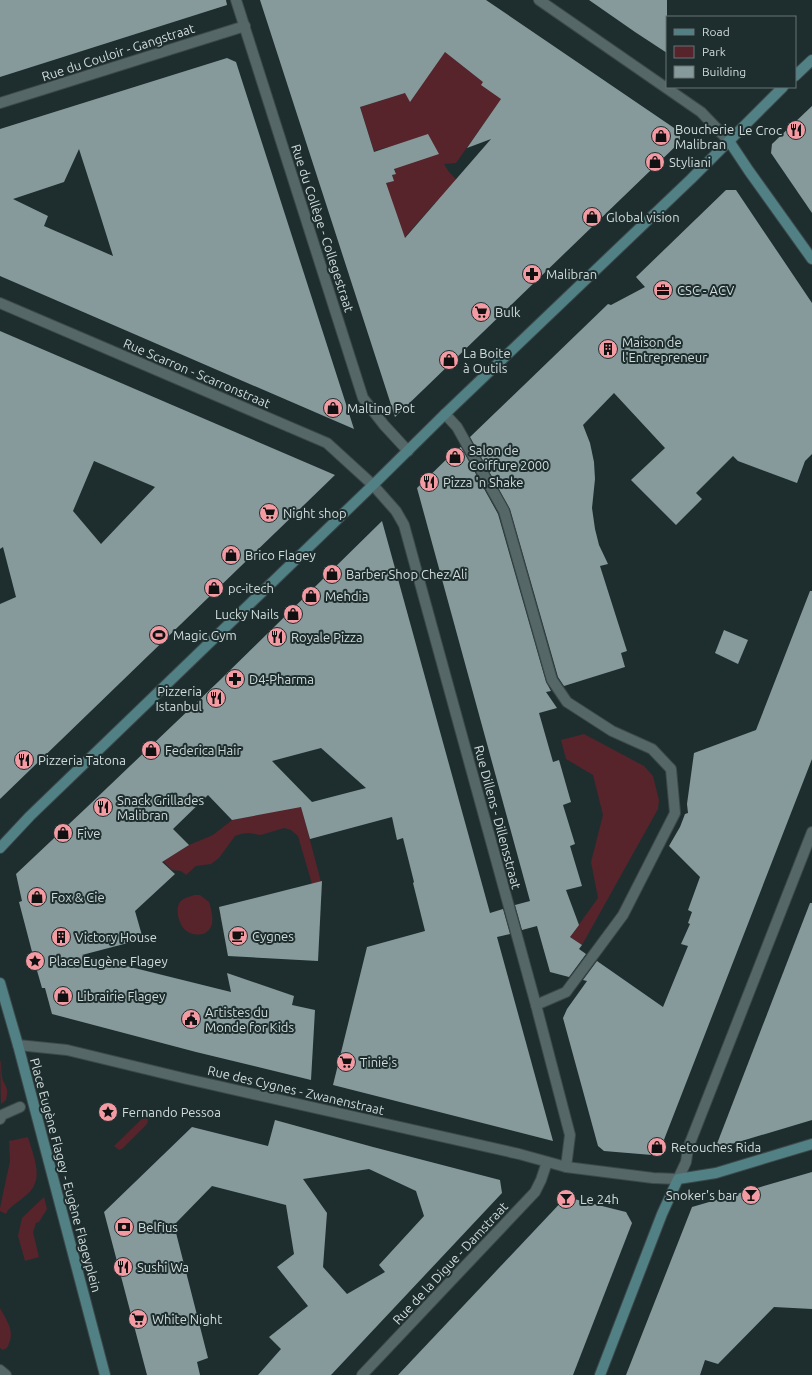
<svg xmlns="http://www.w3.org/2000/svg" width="812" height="1375" viewBox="0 0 812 1375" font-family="Ubuntu,sans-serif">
<rect width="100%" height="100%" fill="#1e2e2f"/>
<g fill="#56242a">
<path d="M435 44 491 71 481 85 502 98 456 163 444 164 449 172 476 200 458 225 435 203 397 246 386 183 393 181 392 175 396 173 388 147 374 151 360 107 405 93Z"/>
<path d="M584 734 644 766 653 776 659 800 658 809 582 945 570 937 598 898 591 862 603 815 593 775 566 759 561 740Z"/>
<path d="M301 806 321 882 312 884 298 836 291 830 284 828 261 835 248 833 241 834 235 836 219 858 211 864 196 866 186 875 181 871 172 870 163 861 189 845 213 835 232 820Z"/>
<path d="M194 895H200L209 902C212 912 217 929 203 934 198 935 193 935 188 932 180 928 174 910 180 902 183 898 189 897 194 895Z"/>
<path d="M0 1060C2 1065 1 1070 2 1076 3 1086 10 1085 6 1100L1 1104Z"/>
<path d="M145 1112 148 1120 147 1124 122 1149 119 1150 114 1146 144 1117Z"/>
<path d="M28 1137C32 1152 43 1175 32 1189 26 1197 15 1203 8 1210L6 1214 0 1211V1208L10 1161 9 1141Z"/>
<path d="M44 1197 47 1209 39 1222 36 1223 33 1232 39 1257 25 1261 18 1236 22 1218Z"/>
<path d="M0 1308C8 1323 16 1332 7 1348L3 1350 0 1348Z"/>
</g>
<g fill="#879a9b" fill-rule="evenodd">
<path d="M0 0H226L227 5 0 77Z"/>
<path d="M260 0H486L680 132V142L395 417ZM445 52 483 82 481 85 501 99 467 148 491 139 405 238 386 183 394 181 392 175 396 174 394 169 439 154 428 134 374 152 360 107 405 93 410 102Z"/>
<path d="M589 0H667V53L635 32Z"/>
<path d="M227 58 236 62 354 429 0 276V129ZM79 149 97 205 113 256 44 226 48 216 13 199 64 182Z"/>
<path d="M812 106V213L771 153 772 144Z"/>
<path d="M726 190H736L812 303V454L805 461 797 483 738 461 733 456 696 493 702 499 676 525 631 480 665 448 614 393 583 425 590 443 594 462 595 479 592 508 595 529 599 545 608 564 600 566 627 651 621 653 625 667 564 686 558 677 510 509 470 437 608 304 611 305 645 287 636 277Z"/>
<path d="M0 331 335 475 0 799V604L16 597 3 547 0 549ZM94 461 155 487 101 544 73 511Z"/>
<path d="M461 447 498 514 546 682 551 691 546 692 557 708 539 713 553 762 559 760 571 802 563 805 575 844 570 846 582 886 566 890 579 925 570 937 582 945 579 949 586 954 569 977 550 972 537 926 522 930 515 905 530 901 417 488 456 450Z"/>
<path d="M382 521 490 913 503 909 510 934 497 937 553 1141 333 1085 367 947 425 931 413 883 414 882 403 838 397 840 392 817 310 839 301 807 232 820 208 795 173 829 189 845 162 862 175 874 135 911 143 939 82 955 231 992 227 973 294 996 292 1005 315 1010 311 1080 196 1052 52 1014 45 988H42L36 967 19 902 22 901 16 874 86 808 218 682ZM321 748 366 788 312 802 272 761Z"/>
<path d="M810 591H812V759L660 1150 652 1155 604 1151 598 1146 563 1018 567 1009 587 981 583 980 597 961 663 1007 688 946 681 944 690 924 688 923 692 912 688 910 700 877 669 846 680 827 685 814 688 813 687 804 694 753 756 730Z"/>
<path d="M724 630 748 640 738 664 715 653Z"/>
<path d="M322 881 318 961 228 956 219 907Z"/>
<path d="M810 903H812V1120L715 1149Z"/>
<path d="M275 1120 373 1147 500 1180 502 1193 331 1375H258L281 1349 269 1337 308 1306 277 1267 294 1254 286 1205 212 1186 174 1225 208 1358 197 1362 200 1375H147L104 1212 192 1127 268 1146ZM369 1169 416 1191 424 1216 379 1265 385 1272 347 1294 323 1267 327 1213 303 1179Z"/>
<path d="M812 1172V1309L774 1307 718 1364 705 1360 700 1375H626L692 1207Z"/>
<path d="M566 1197 626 1212 632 1223 573 1375H398Z"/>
</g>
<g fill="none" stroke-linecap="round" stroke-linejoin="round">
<g stroke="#3c494a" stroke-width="12">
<g id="street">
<path d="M236 0 363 398 384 425 408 451"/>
<path d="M539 0 701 112 729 141"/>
<path d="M0 103 245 26"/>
<path d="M0 303 327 443 373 485 396 511 404 525 536 1005 570 1135 566 1167"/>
<path d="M445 414 457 427 504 511 552 680 567 702 612 731 652 749 671 769 675 813 623 915 566 992 536 1005"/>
<path d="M18 1045 67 1050 187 1079 519 1154 566 1167 653 1178 678 1179 686 1162 688 1148 812 832"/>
<path d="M0 1119 2 1115 20 1107"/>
<path d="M0 1370 6 1375"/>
<path d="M362 1375 535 1192 541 1180 547 1162"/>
</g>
</g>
<g stroke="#3c494a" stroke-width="12">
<g id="secondary">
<path d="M795 76 812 60"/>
<path d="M729 141 749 171 812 259"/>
<path d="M0 848 30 816 373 485 445 414 691 179 783 87"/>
<path d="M0 983 18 1045 105 1375"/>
<path d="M600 1375 662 1214 678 1179 716 1173 812 1144"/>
</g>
</g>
<use href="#street" stroke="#566768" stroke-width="10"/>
<use href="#secondary" stroke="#518184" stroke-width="10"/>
</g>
<defs>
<g id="restaurant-disc" transform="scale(1)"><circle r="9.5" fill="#f49aa2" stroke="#1e2e2f"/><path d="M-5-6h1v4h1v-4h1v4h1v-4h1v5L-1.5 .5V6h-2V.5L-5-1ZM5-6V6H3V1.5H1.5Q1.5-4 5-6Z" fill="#111"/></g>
<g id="shop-disc" transform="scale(1)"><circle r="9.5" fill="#f49aa2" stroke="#1e2e2f"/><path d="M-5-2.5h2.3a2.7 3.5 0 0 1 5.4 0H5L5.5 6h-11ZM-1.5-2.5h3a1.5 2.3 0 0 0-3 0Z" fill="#111"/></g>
<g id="pharmacy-disc" transform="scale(1)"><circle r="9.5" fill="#f49aa2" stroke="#1e2e2f"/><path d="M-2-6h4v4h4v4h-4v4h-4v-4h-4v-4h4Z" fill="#111"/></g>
<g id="office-disc" transform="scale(1)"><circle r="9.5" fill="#f49aa2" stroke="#1e2e2f"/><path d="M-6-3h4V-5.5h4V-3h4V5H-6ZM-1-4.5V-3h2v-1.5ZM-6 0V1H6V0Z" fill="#111"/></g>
<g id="supermarket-disc" transform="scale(1)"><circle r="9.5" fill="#f49aa2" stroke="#1e2e2f"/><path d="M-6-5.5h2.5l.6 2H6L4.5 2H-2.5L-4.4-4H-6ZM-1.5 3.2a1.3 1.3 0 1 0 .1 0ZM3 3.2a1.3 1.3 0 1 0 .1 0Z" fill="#111"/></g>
<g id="building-disc" transform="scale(1)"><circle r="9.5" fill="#f49aa2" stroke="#1e2e2f"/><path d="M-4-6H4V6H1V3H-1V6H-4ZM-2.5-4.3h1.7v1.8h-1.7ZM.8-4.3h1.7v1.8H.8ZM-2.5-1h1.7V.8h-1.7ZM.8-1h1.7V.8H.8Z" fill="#111"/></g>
<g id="stadium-disc" transform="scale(1)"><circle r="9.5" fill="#f49aa2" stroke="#1e2e2f"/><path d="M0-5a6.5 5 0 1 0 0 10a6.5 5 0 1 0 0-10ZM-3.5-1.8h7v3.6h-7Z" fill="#111"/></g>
<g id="cafe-disc" transform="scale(1)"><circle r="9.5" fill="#f49aa2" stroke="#1e2e2f"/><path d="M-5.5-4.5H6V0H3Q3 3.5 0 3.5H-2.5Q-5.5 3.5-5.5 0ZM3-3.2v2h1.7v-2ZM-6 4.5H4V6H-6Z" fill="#111"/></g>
<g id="sight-disc" transform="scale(1)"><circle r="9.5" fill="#f49aa2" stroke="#1e2e2f"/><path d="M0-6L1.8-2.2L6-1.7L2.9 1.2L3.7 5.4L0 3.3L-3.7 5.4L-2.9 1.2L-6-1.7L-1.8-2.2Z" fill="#111"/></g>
<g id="civic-disc" transform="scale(1)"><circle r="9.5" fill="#f49aa2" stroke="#1e2e2f"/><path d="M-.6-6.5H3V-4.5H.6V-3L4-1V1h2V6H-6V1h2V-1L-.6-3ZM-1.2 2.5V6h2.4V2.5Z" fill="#111"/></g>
<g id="bar-disc" transform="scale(1)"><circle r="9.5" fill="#f49aa2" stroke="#1e2e2f"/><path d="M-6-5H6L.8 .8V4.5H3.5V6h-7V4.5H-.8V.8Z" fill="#111"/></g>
<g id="bank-disc" transform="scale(1)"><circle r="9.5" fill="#f49aa2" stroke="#1e2e2f"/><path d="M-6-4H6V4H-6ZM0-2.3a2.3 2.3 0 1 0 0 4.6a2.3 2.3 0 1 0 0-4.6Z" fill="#111"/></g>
</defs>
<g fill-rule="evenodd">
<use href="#restaurant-disc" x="796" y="130"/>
<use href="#shop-disc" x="661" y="136"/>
<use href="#shop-disc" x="655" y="162"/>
<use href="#shop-disc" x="592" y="217"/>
<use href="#pharmacy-disc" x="532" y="274"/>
<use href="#office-disc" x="663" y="290"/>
<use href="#supermarket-disc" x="481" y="312"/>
<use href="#building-disc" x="608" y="349"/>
<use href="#shop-disc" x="449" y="360"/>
<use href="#shop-disc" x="333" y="408"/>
<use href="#shop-disc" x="455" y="457"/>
<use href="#restaurant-disc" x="429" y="482"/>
<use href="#supermarket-disc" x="269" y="513"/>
<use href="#shop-disc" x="231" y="555"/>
<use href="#shop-disc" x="332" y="574"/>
<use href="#shop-disc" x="214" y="588"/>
<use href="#shop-disc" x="311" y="596"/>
<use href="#shop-disc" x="293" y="614"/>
<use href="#stadium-disc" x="159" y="635"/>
<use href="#restaurant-disc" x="277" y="637"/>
<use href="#pharmacy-disc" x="235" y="679"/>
<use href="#restaurant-disc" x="216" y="698"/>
<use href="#shop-disc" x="151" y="750"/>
<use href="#restaurant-disc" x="24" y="760"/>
<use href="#restaurant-disc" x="103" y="807"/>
<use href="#shop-disc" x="63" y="833"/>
<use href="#shop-disc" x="37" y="897"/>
<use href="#cafe-disc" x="238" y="936"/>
<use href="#building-disc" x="61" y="937"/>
<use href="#sight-disc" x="35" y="961"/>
<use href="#shop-disc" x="63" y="996"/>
<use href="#civic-disc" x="191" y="1019"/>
<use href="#supermarket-disc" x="346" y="1062"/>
<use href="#sight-disc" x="108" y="1112"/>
<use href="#shop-disc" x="657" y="1147"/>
<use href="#bar-disc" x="751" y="1195"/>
<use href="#bar-disc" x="566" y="1199"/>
<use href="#bank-disc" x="124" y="1227"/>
<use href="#restaurant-disc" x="123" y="1267"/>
<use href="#supermarket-disc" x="138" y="1319"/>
</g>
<g text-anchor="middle" stroke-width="4" stroke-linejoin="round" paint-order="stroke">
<g font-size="13" fill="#d1dbdb" stroke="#1e2e2f">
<text transform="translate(118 52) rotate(-18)" y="5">Rue du Couloir - Gangstraat</text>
<text transform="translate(323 228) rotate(72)" y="5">Rue du Collège - Collegestraat</text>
<text transform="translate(197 373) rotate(23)" y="5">Rue Scarron - Scarronstraat</text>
<text transform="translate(498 817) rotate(75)" y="5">Rue Dillens - Dillensstraat</text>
<text transform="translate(296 1090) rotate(13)" y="5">Rue des Cygnes - Zwanenstraat</text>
<text transform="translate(66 1175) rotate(75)" y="5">Place Eugène Flagey - Eugène Flageyplein</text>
<text transform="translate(450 1263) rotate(-47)" y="5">Rue de la Digue - Damstraat</text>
</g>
<g font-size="13" fill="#d1dbdb" stroke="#1e2e2f" text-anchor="start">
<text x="675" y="134">Boucherie<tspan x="675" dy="15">Malibran</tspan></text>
<text x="782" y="135" text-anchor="end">Le Croc</text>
<text x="669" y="167">Styliani</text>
<text x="606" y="222">Global vision</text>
<text x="546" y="279">Malibran</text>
<text x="677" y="295">CSC - ACV</text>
<text x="495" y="317">Bulk</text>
<text x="622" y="347">Maison de<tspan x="622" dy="15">l'Entrepreneur</tspan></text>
<text x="463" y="358">La Boite<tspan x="463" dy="15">à Outils</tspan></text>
<text x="347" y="413">Malting Pot</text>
<text x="469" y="455">Salon de<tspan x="469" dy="15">Coiffure 2000</tspan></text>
<text x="443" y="487">Pizza 'n Shake</text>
<text x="283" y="518">Night shop</text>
<text x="245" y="560">Brico Flagey</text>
<text x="346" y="579">Barber Shop Chez Ali</text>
<text x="228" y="593">pc-itech</text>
<text x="325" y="601">Mehdia</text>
<text x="279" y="619" text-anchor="end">Lucky Nails</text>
<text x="173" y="640">Magic Gym</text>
<text x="291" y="642">Royale Pizza</text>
<text x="249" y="684">D4-Pharma</text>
<text x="202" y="696" text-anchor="end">Pizzeria<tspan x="202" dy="15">Istanbul</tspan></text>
<text x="165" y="755">Federica Hair</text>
<text x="38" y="765">Pizzeria Tatona</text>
<text x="117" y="805">Snack Grillades<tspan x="117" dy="15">Malibran</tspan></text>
<text x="77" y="838">Five</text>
<text x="51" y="902">Fox &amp; Cie</text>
<text x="252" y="941">Cygnes</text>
<text x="75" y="942">Victory House</text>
<text x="49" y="966">Place Eugène Flagey</text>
<text x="77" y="1001">Librairie Flagey</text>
<text x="205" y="1017">Artistes du<tspan x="205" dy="15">Monde for Kids</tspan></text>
<text x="360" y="1067">Tinie's</text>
<text x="122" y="1117">Fernando Pessoa</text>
<text x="671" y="1152">Retouches Rida</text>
<text x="737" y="1200" text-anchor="end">Snoker's bar</text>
<text x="580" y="1204">Le 24h</text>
<text x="138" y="1232">Belfius</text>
<text x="137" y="1272">Sushi Wa</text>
<text x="152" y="1324">White Night</text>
</g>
</g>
<rect x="666" y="16" width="130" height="72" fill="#1e2e2f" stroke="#667374"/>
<rect x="674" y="29" width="20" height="6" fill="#518184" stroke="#667374"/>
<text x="702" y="36" font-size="12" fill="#d1dbdb">Road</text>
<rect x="674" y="46" width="20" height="12" fill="#56242a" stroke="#667374"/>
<text x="702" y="56" font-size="12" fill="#d1dbdb">Park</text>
<rect x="674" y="66" width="20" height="12" fill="#879a9b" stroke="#667374"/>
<text x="702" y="76" font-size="12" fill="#d1dbdb">Building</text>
</svg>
